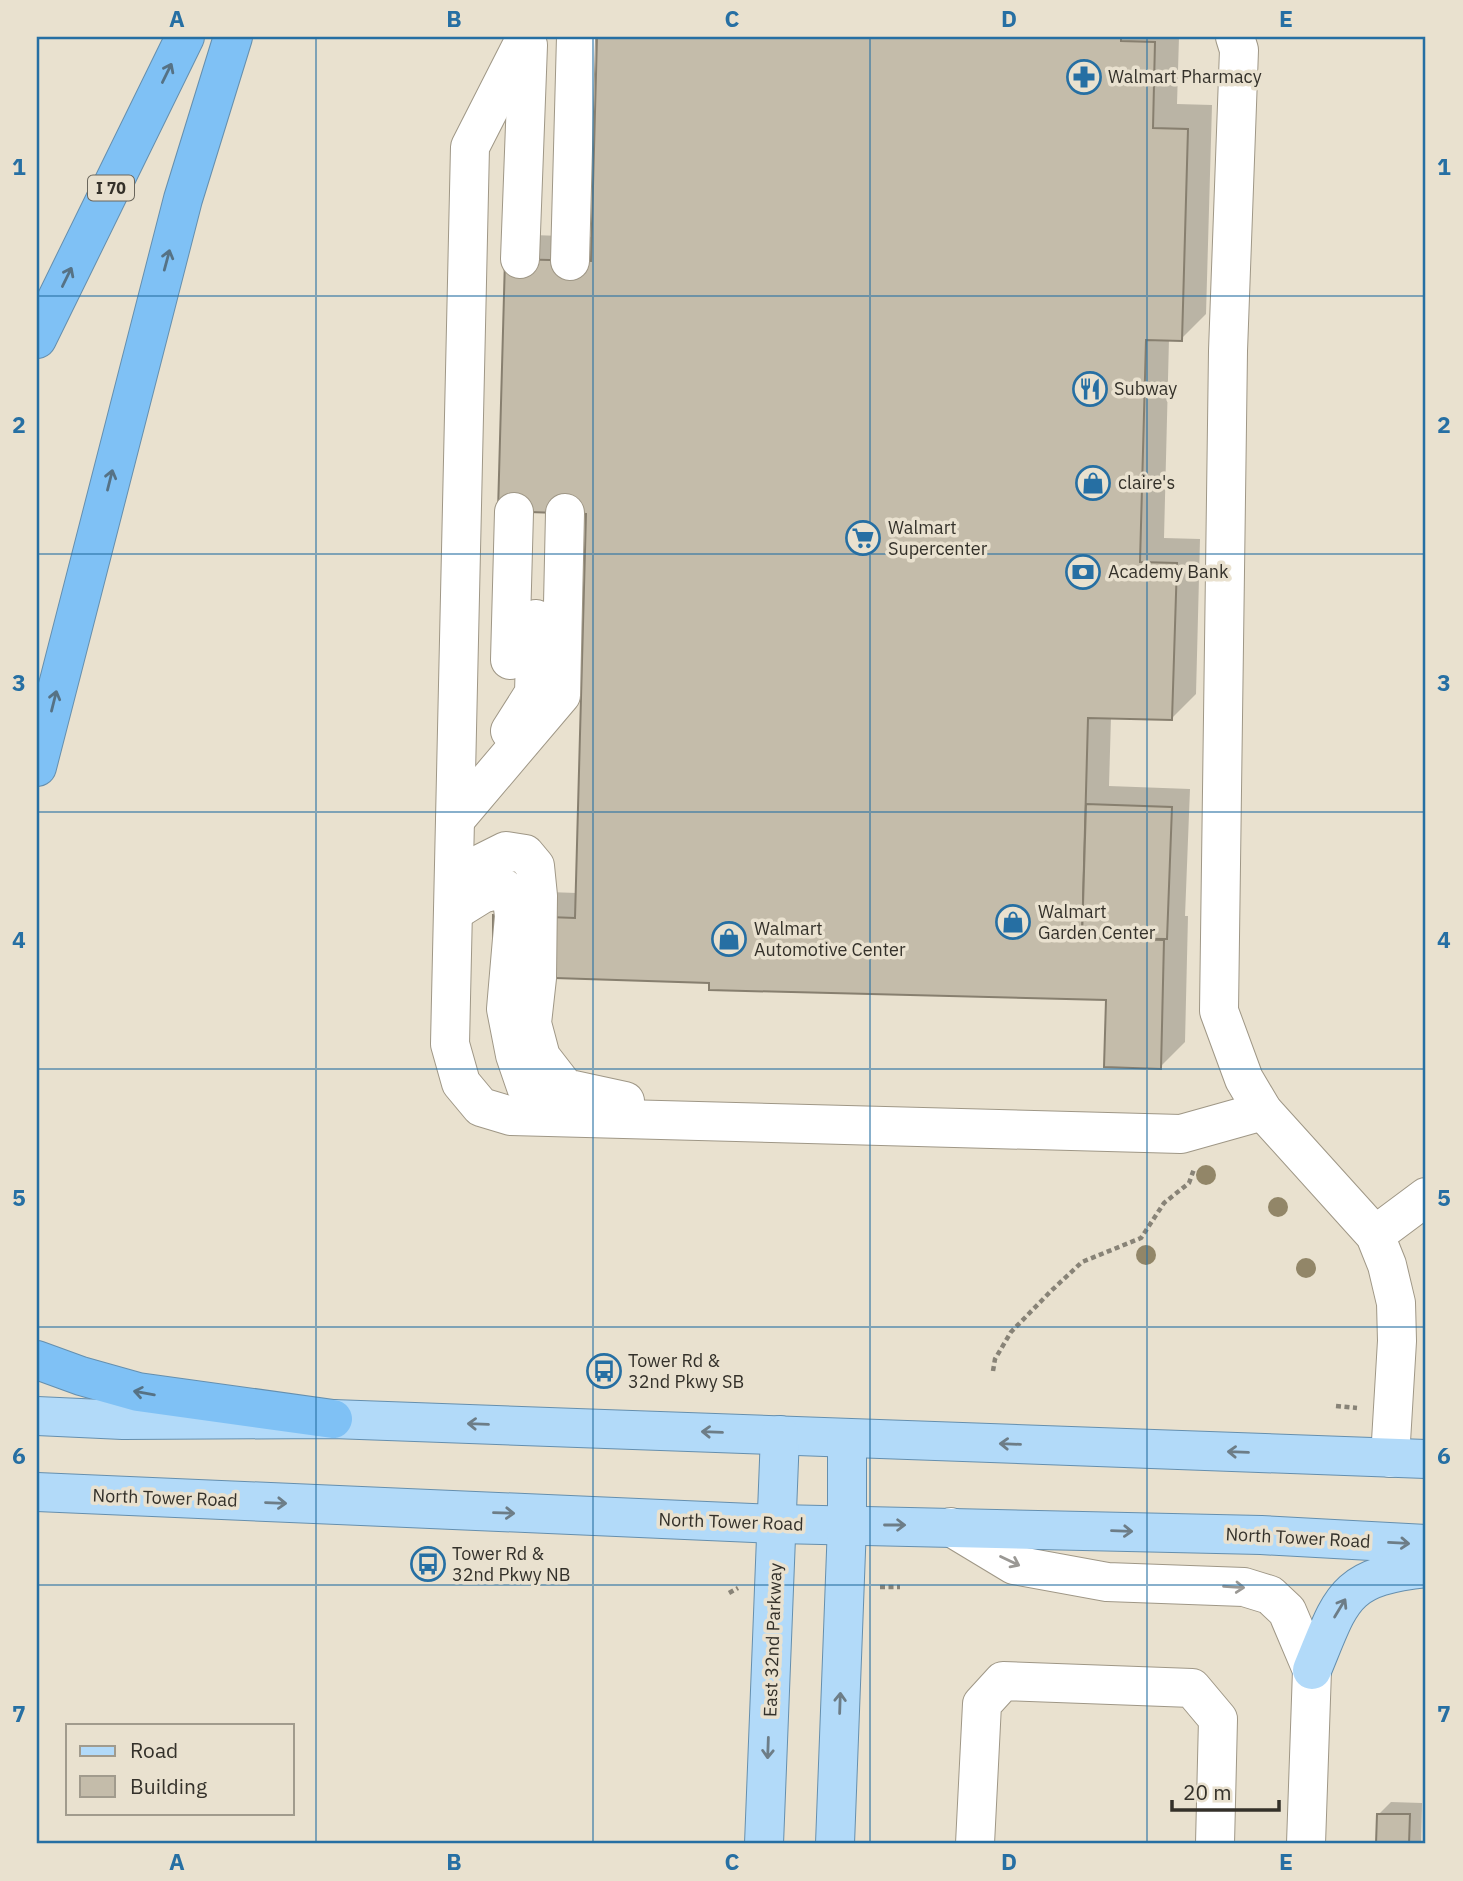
<svg xmlns="http://www.w3.org/2000/svg" width="1463" height="1881" viewBox="0 0 1463 1881" font-family="'IBM Plex Sans',sans-serif">
<rect width="100%" height="100%" fill="#e9e1cf"/>
<g fill="#0003">
<path d="M599 37H1179L1177 104 1212 105 1206 314 1181 339H1169L1164 538 1200 539 1196 694 1172 718 1111 717 1109 786 1190 789 1185 916H1188L1185 1042 1160 1067 1108 999 711 981 495 975 519 891 577 893 588 512 532 235 593 237Z"/>
<path d="M1391 1802 1422 1803 1421 1844H1378L1379 1814Z"/>
</g>
<g fill="#c4bcaa" stroke="#877f6f" stroke-width="2">
<path d="M597 37H1121V41L1155 42 1153 128 1188 129 1182 341 1146 340 1140 562 1177 563 1172 720 1088 718 1082 938 1164 940 1161 1069 1104 1067 1106 1000 709 990V983L493 976V915L575 918 586 514 498 511 505 259 591 261Z"/>
<path d="M1086 804 1172 807 1167 939 1082 938Z"/>
<path d="M1377 1814H1410L1409 1844H1376Z"/>
</g>
<g fill="none" stroke-linecap="round" stroke-linejoin="round">
<g stroke="#9f9786" stroke-width="40">
<g id="minor">
<path d="M526 37 470 147 450 1044 461 1083 481 1107 511 1116 1181 1134 1263 1111"/>
<path d="M1235 37 1239 50 1228 351 1219 1011 1244 1079 1263 1111 1375 1235 1387 1265 1396 1303 1397 1341 1390 1458"/>
<path d="M520 259 528 45"/>
<path d="M570 261 576 37"/>
<path d="M510 660 514 512"/>
<path d="M510 731 534 693 536 619"/>
<path d="M455 820 561 695 565 513"/>
<path d="M455 909 482 863 506 851 525 854 535 866 538 896 537 978 532 1023 541 1057 565 1088 625 1101"/>
<path d="M453 912 482 894 504 888 512 900 514 916 506 1009 515 1055 526 1087 547 1105 571 1117"/>
<path d="M1375 1235 1426 1197"/>
<path d="M951 1527 1014 1565 1107 1582 1244 1587 1270 1595 1287 1611 1312 1670 1306 1844"/>
<path d="M975 1844 982 1704 1003 1681 1192 1688 1218 1719 1215 1844"/>
</g>
</g>
<g stroke="#658fae" stroke-width="40">
<g id="major">
<path d="M37 1416 123 1420 333 1419 1426 1459"/>
<path d="M37 1492 778 1524 1261 1535 1426 1544"/>
<path d="M1312 1670C1342 1598 1342 1577 1426 1568"/>
<path d="M764 1844 780 1435"/>
<path d="M835 1844 847 1525V1438"/>
</g>
</g>
<g stroke="#658fae" stroke-width="40">
<g id="highway">
<path d="M37 339 185 37"/>
<path d="M37 767 183 199 233 37"/>
<path d="M37 1360 81 1376 138 1392 333 1419"/>
</g>
</g>
<g stroke="#888377" stroke-width="4.5" stroke-dasharray="5 3.5" stroke-linecap="butt">
<path d="M993 1371 995 1359 1011 1332 1051 1291 1082 1262 1141 1238 1164 1203 1189 1183 1194 1169"/>
<path d="M1336 1406 1357 1408"/>
<path d="M880 1587H900"/>
<path d="M729 1593 738 1588"/>
</g>
<use href="#minor" stroke="#fff" stroke-width="38"/>
<use href="#major" stroke="#b2daf9" stroke-width="38"/>
<use href="#highway" stroke="#7fc1f5" stroke-width="38"/>
</g>
<g fill="#928668">
<circle cx="1206" cy="1175" r="10"/>
<circle cx="1278" cy="1207" r="10"/>
<circle cx="1146" cy="1255" r="10"/>
<circle cx="1306" cy="1268" r="10"/>
</g>
<defs><path id="oneway-shaft" d="M-6 0H5M1.5-3L5.5 0L1.5 3" fill="none" stroke-width="1.6" stroke-linecap="round" stroke-linejoin="round" transform="scale(1.75)"/></defs>
<g stroke="#567285">
<use href="#oneway-shaft" transform="translate(167 73) rotate(-64)"/>
<use href="#oneway-shaft" transform="translate(167 260) rotate(-75)"/>
<use href="#oneway-shaft" transform="translate(67 277) rotate(-64)"/>
<use href="#oneway-shaft" transform="translate(110 480) rotate(-76)"/>
<use href="#oneway-shaft" transform="translate(54 701) rotate(-76)"/>
<use href="#oneway-shaft" transform="translate(144 1393) rotate(-170)"/>
</g>
<g stroke="#6d7d87">
<use href="#oneway-shaft" transform="translate(478 1424) rotate(-178)"/>
<use href="#oneway-shaft" transform="translate(712 1432) rotate(-178)"/>
<use href="#oneway-shaft" transform="translate(1010 1444) rotate(-178)"/>
<use href="#oneway-shaft" transform="translate(1238 1452) rotate(-178)"/>
<use href="#oneway-shaft" transform="translate(276 1503) rotate(2)"/>
<use href="#oneway-shaft" transform="translate(504 1513) rotate(2)"/>
<use href="#oneway-shaft" transform="translate(895 1525)"/>
<use href="#oneway-shaft" transform="translate(1122 1531) rotate(2)"/>
<use href="#oneway-shaft" transform="translate(1399 1543) rotate(3)"/>
<use href="#oneway-shaft" transform="translate(1340 1608) rotate(-59)"/>
<use href="#oneway-shaft" transform="translate(840 1703) rotate(-88)"/>
<use href="#oneway-shaft" transform="translate(768 1748) rotate(92)"/>
</g>
<g stroke="#9a9894">
<use href="#oneway-shaft" transform="translate(1010 1561) rotate(26)"/>
<use href="#oneway-shaft" transform="translate(1234 1587) rotate(4)"/>
</g>
<path fill="none" stroke="#266fa3" stroke-width="2" stroke-opacity="0.55" d="M316 37V1844M593 37V1844M870 37V1844M1147 37V1844M37 296H1426M37 554H1426M37 812H1426M37 1069H1426M37 1327H1426M37 1585H1426"/>
<defs>
<g id="pharmacy-ring" transform="scale(1.75)"><circle r="9.5" fill="#e9e1cf" stroke="#266fa3" stroke-width="1.5"/><path d="M-2-6h4v4h4v4h-4v4h-4v-4h-4v-4h4Z" fill="#266fa3"/></g>
<g id="restaurant-ring" transform="scale(1.75)"><circle r="9.5" fill="#e9e1cf" stroke="#266fa3" stroke-width="1.5"/><path d="M-5-6h1v4h1v-4h1v4h1v-4h1v5L-1.5 .5V6h-2V.5L-5-1ZM5-6V6H3V1.5H1.5Q1.5-4 5-6Z" fill="#266fa3"/></g>
<g id="shop-ring" transform="scale(1.75)"><circle r="9.5" fill="#e9e1cf" stroke="#266fa3" stroke-width="1.5"/><path d="M-5-2.5h2.3a2.7 3.5 0 0 1 5.4 0H5L5.5 6h-11ZM-1.5-2.5h3a1.5 2.3 0 0 0-3 0Z" fill="#266fa3"/></g>
<g id="supermarket-ring" transform="scale(1.75)"><circle r="9.5" fill="#e9e1cf" stroke="#266fa3" stroke-width="1.5"/><path d="M-6-5.5h2.5l.6 2H6L4.5 2H-2.5L-4.4-4H-6ZM-1.5 3.2a1.3 1.3 0 1 0 .1 0ZM3 3.2a1.3 1.3 0 1 0 .1 0Z" fill="#266fa3"/></g>
<g id="bank-ring" transform="scale(1.75)"><circle r="9.5" fill="#e9e1cf" stroke="#266fa3" stroke-width="1.5"/><path d="M-6-4H6V4H-6ZM0-2.3a2.3 2.3 0 1 0 0 4.6a2.3 2.3 0 1 0 0-4.6Z" fill="#266fa3"/></g>
<g id="bus-ring" transform="scale(1.75)"><circle r="9.5" fill="#e9e1cf" stroke="#266fa3" stroke-width="1.5"/><path d="M-5-6H5V4H4V6H2V4H-2V6H-4V4H-5ZM-3.5-4V0h7V-4ZM-3.5 1.2v1.5H-2V1.2ZM2 1.2v1.5H3.5V1.2Z" fill="#266fa3"/></g>
</defs>
<g fill-rule="evenodd">
<use href="#pharmacy-ring" x="1084" y="77"/>
<use href="#restaurant-ring" x="1090" y="389"/>
<use href="#shop-ring" x="1093" y="483"/>
<use href="#supermarket-ring" x="863" y="538"/>
<use href="#bank-ring" x="1083" y="572"/>
<use href="#shop-ring" x="1013" y="922"/>
<use href="#shop-ring" x="729" y="939"/>
<use href="#bus-ring" x="604" y="1371"/>
<use href="#bus-ring" x="428" y="1564"/>
</g>
<g text-anchor="middle" stroke-width="7" stroke-linejoin="round" paint-order="stroke">
<rect fill="#e9e1cf" stroke="#6a665c" stroke-width="2" x="88" y="175.5" width="46" height="25" rx="5"/>
<g font-size="16" font-weight="bold" fill="#34312a">
<text x="111" y="194">I 70</text>
</g>
<g font-size="18" fill="#34312a" stroke="#e9e1cf" text-anchor="start">
<text x="1108" y="83">Walmart Pharmacy</text>
<text x="1114" y="395">Subway</text>
<text x="1118" y="489">claire's</text>
<text x="888" y="534">Walmart<tspan x="888" dy="21">Supercenter</tspan></text>
<text x="1108" y="578">Academy Bank</text>
<text x="1038" y="918">Walmart<tspan x="1038" dy="21">Garden Center</tspan></text>
<text x="754" y="935">Walmart<tspan x="754" dy="21">Automotive Center</tspan></text>
<text x="628" y="1367">Tower Rd &amp;<tspan x="628" dy="21">32nd Pkwy SB</tspan></text>
<text x="452" y="1560">Tower Rd &amp;<tspan x="452" dy="21">32nd Pkwy NB</tspan></text>
</g>
<g font-size="18" fill="#34312a" stroke="#e9e1cf">
<text transform="translate(165 1498) rotate(2)" y="6">North Tower Road</text>
<text transform="translate(731 1522) rotate(2)" y="6">North Tower Road</text>
<text transform="translate(1298 1538) rotate(3)" y="6">North Tower Road</text>
<text transform="translate(773 1640) rotate(-88)" y="6">East 32nd Parkway</text>
</g>
</g>
<rect width="1463" height="1881" fill="none" stroke="#e9e1cf" stroke-width="77"/>
<rect x="66" y="1724" width="228" height="91" fill="#e9e1cf" stroke="#a19b8d" stroke-width="2"/>
<rect x="80" y="1746" width="35" height="10" fill="#b2daf9" stroke="#a19b8d" stroke-width="2"/>
<text x="130" y="1758" font-size="21" fill="#34312a">Road</text>
<rect x="80" y="1776" width="35" height="21" fill="#c4bcaa" stroke="#a19b8d" stroke-width="2"/>
<text x="130" y="1794" font-size="21" fill="#34312a">Building</text>
<path d="M1172 1800v10h107v-10" fill="none" stroke="#34312a" stroke-width="3.5"/>
<text x="1183" y="1800" font-size="21" fill="#34312a" stroke="#e9e1cf" stroke-width="5" paint-order="stroke">20 m</text>
<rect x="38" y="38" width="1386" height="1804" fill="none" stroke="#266fa3" stroke-width="2.5"/>
<g font-size="23" text-anchor="middle" font-weight="bold" fill="#266fa3">
<text x="177" y="27">A</text>
<text x="454" y="27">B</text>
<text x="732" y="27">C</text>
<text x="1009" y="27">D</text>
<text x="1286" y="27">E</text>
<text x="19" y="175">1</text>
<text x="1444" y="175">1</text>
<text x="19" y="433">2</text>
<text x="1444" y="433">2</text>
<text x="19" y="691">3</text>
<text x="1444" y="691">3</text>
<text x="19" y="948">4</text>
<text x="1444" y="948">4</text>
<text x="19" y="1206">5</text>
<text x="1444" y="1206">5</text>
<text x="19" y="1464">6</text>
<text x="1444" y="1464">6</text>
<text x="19" y="1722">7</text>
<text x="1444" y="1722">7</text>
<text x="177" y="1870">A</text>
<text x="454" y="1870">B</text>
<text x="732" y="1870">C</text>
<text x="1009" y="1870">D</text>
<text x="1286" y="1870">E</text>
</g>
</svg>
